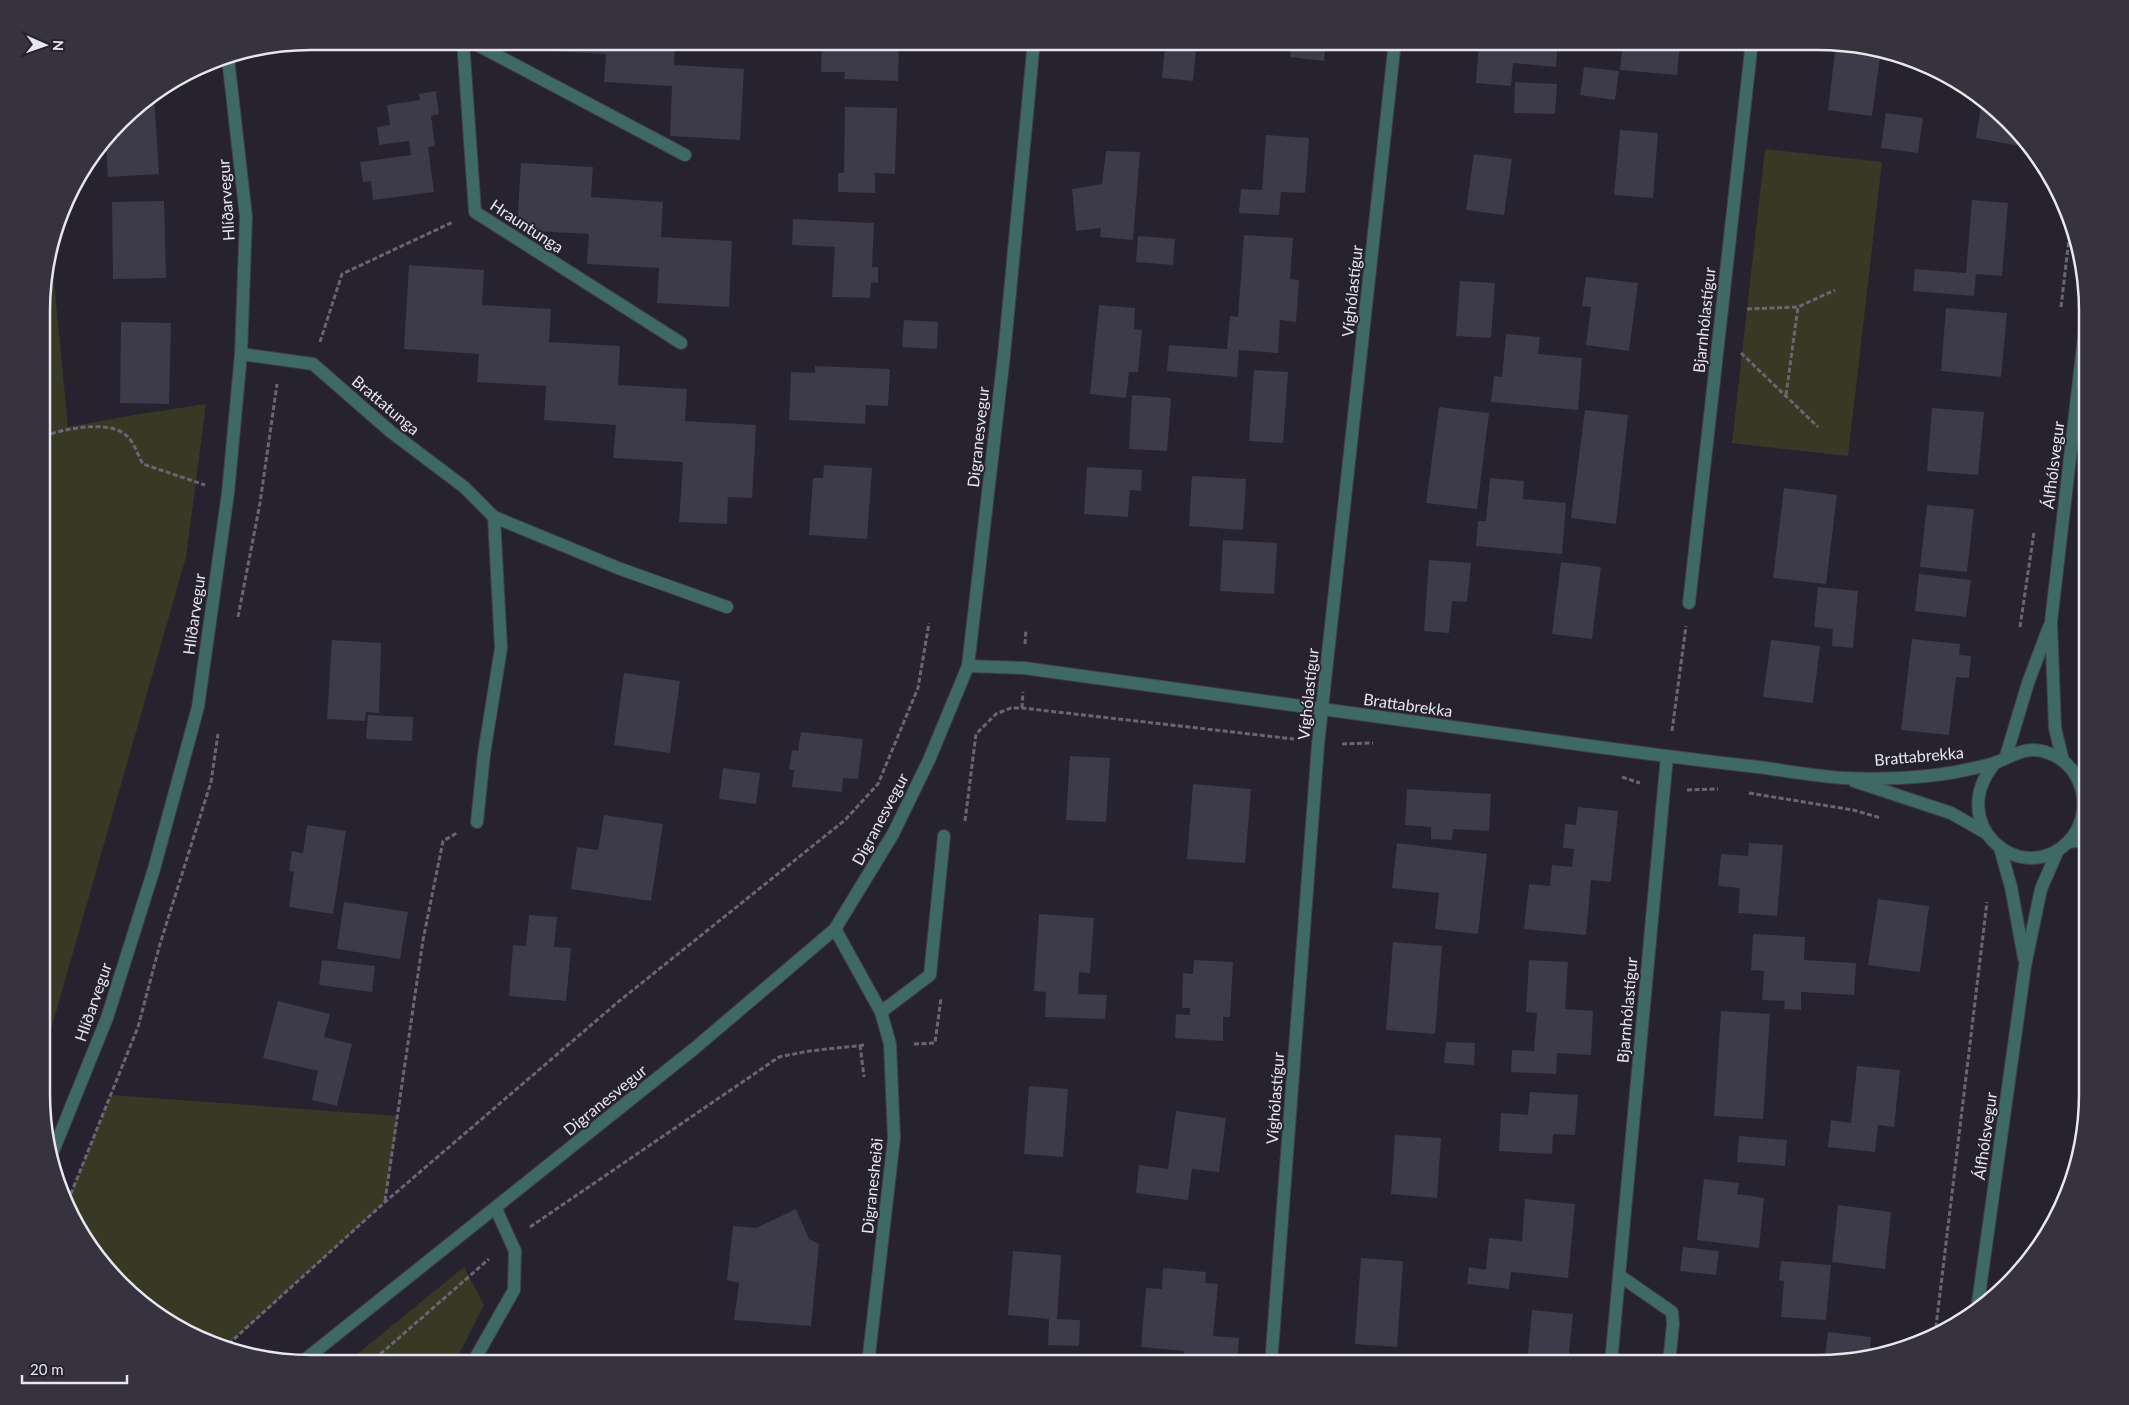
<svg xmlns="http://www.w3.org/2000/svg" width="2129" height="1405" viewBox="0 0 2129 1405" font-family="Lato,sans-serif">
<rect width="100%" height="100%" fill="#26222f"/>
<g fill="#373925">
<path d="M1765 149 1882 162 1848 456 1732 443Z"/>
<path d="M51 251 68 427 134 415 206 404 186 557 44 1054V276Z"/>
<path d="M111 1095 398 1116 385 1202 223 1349 161 1318 108 1272 78 1229 68 1201Z"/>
<path d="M464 1267 484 1305 454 1364H345Z"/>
</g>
<g fill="#3d3a49">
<path d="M363 41H405L406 48 363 50Z"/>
<path d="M535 41H675L674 65 744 69 740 140 670 136 672 86 604 82 606 54 535 50Z"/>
<path d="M822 41H899L898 81 844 79 845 72H821Z"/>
<path d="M1292 41H1326L1324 61 1290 57Z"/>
<path d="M1479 41H1558L1556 67 1513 63 1511 86 1476 83Z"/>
<path d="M1623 41H1680L1677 75 1620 70Z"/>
<path d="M1165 46 1196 49 1193 81 1162 78Z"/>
<path d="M1835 51 1880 57 1872 116 1828 110Z"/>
<path d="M1584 67 1619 71 1615 100 1580 95Z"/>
<path d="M1515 82 1557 84 1555 114 1514 113Z"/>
<path d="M436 91 439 114 431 116 435 146 428 147 434 192 373 200 371 181 363 182 360 162 411 155 409 141 379 145 377 127 390 125 387 105 420 100 419 94Z"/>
<path d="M154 96 159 174 108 177 106 144 133 108Z"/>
<path d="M1982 99 2021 133 2026 141 2025 147 1976 138Z"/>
<path d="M845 107 897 108 895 174 875 173V193L838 192V173H844Z"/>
<path d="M1886 113 1923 118 1918 153 1881 148Z"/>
<path d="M1620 130 1658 133 1653 198 1614 195Z"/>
<path d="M1266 135 1309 138 1305 193 1281 192 1279 215 1239 213 1241 189 1262 190Z"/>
<path d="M1106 151 1140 152 1133 240 1100 237 1101 228 1076 231 1072 189 1102 184Z"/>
<path d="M1474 154 1512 159 1504 215 1466 210Z"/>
<path d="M521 163 593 167 591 197 663 202 661 237 732 241 729 307 657 303 659 268 587 264 589 234 517 230Z"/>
<path d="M1972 200 2008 203 2002 276 1976 274 1974 296 1913 291 1915 269 1966 273Z"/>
<path d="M164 201 166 278 113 279 112 202Z"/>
<path d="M793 219 874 223 872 267H878V283L871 282 870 298 832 297 835 247 792 245Z"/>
<path d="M1244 235 1293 238 1290 279 1299 280 1296 322 1280 320 1278 353 1239 350 1237 377 1167 371 1169 345 1227 349 1230 316 1238 317Z"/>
<path d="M1138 236 1175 239 1173 265 1136 262Z"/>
<path d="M409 265 484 270 482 305 551 309 549 342 620 346 618 385 687 389 685 421 756 425 752 498 728 497 727 524 679 522 683 462 613 458 616 425 544 420 546 386 477 382 479 354 404 349Z"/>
<path d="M1586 277 1638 283 1629 351 1586 345 1591 307 1582 306Z"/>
<path d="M1460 281 1495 283 1491 338 1456 336Z"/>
<path d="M1099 305 1135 308 1134 329 1142 330 1138 372H1129L1126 398 1090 394Z"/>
<path d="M1946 308 2007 313 2001 377 1941 371Z"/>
<path d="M904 320 938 322 937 349 902 347Z"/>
<path d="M121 322 171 323 169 404 120 403Z"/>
<path d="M1506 334 1540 337 1538 354 1582 358 1578 410 1491 402 1494 376 1502 377Z"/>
<path d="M815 366 890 369 888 406 866 405 865 424 789 420 791 372 815 373Z"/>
<path d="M1254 370 1288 372 1283 443 1249 441Z"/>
<path d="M1132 395 1171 398 1167 451 1129 449Z"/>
<path d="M1439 407 1489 413 1477 509 1426 503Z"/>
<path d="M1932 408 1984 412 1978 475 1927 471Z"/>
<path d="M1585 410 1628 415 1616 524 1571 518Z"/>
<path d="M824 465 872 468 867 539 809 535 813 478H823Z"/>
<path d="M1087 467 1142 470 1141 491 1130 490 1128 517 1084 514Z"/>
<path d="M1192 476 1246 479 1243 530 1189 526Z"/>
<path d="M1490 478 1524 481 1523 499 1566 503 1562 554 1476 546 1478 521H1486Z"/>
<path d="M1784 488 1837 495 1826 584 1773 578Z"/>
<path d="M1927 505 1974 509 1967 572 1920 567Z"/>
<path d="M1223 540 1277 543 1274 594 1220 591Z"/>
<path d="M1429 560 1471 563 1467 602 1452 601 1449 633 1424 631Z"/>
<path d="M1561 562 1601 567 1592 639 1552 634Z"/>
<path d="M1919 574 1971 580 1966 617 1915 611Z"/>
<path d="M1818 587 1858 591 1853 648 1832 646 1833 629 1814 627Z"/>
<path d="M1912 639 1960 644 1959 655 1971 656 1969 678 1956 677 1949 735 1901 730Z"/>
<path d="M332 640 381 643 379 713 366 712 365 721 327 719Z"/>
<path d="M1771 640 1820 646 1813 703 1763 697Z"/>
<path d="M624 673 680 681 670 753 614 745Z"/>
<path d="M368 715 413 717 412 741 366 739Z"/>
<path d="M801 732 863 739 858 779 843 778 842 792 792 787 794 770H789L792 750 798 751Z"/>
<path d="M1070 756 1110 758 1106 822 1066 820Z"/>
<path d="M723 768 760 773 756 804 719 799Z"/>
<path d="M1193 784 1251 789 1245 863 1187 859Z"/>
<path d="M1407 789 1491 794 1489 831 1453 829 1452 840 1431 839V827L1405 825Z"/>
<path d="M1578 807 1618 811 1611 882 1591 880 1586 935 1524 929 1529 884 1550 886 1552 865 1572 867 1574 849 1563 848 1565 824 1576 825Z"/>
<path d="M604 815 663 824 651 901 571 889 577 847 598 850Z"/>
<path d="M307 825 346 831 333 914 289 907 294 872 289 871 292 851 303 853Z"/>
<path d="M1397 843 1487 854 1478 934 1435 929 1439 893 1392 888Z"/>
<path d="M1749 843 1783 845 1777 916 1738 913 1740 888 1718 886 1721 854 1748 856Z"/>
<path d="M1878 899 1929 906 1920 972 1868 965Z"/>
<path d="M344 902 408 912 400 959 337 949Z"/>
<path d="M1039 914 1094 918 1090 973 1079 972 1078 994 1107 995 1105 1019 1045 1017 1046 992 1034 991Z"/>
<path d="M529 915 557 917 554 947 571 948 566 1001 509 996 513 945 526 946Z"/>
<path d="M1753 934 1805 937 1804 960 1856 963 1854 995 1801 992V1010L1784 1009 1785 1001 1762 1000 1764 971 1751 970Z"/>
<path d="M1393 942 1442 946 1435 1034 1386 1030Z"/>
<path d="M322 960 375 966 372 992 319 985Z"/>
<path d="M1194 960 1233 962 1230 1017H1223V1041L1175 1038 1176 1014 1190 1015V1008H1182L1183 973 1193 974Z"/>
<path d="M1529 960 1568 962 1565 1009 1593 1011 1591 1055 1557 1053 1556 1074 1511 1072 1512 1050 1534 1051 1537 1013 1526 1012Z"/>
<path d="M278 1001 330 1014 324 1037 352 1044 337 1106 312 1100 318 1071 263 1058Z"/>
<path d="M1721 1011 1770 1014 1763 1119 1714 1116Z"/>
<path d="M1446 1042 1475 1043 1474 1065 1444 1063Z"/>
<path d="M1857 1066 1900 1070 1894 1127 1878 1125 1875 1152 1828 1147 1831 1120 1851 1123Z"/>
<path d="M1029 1086 1068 1089 1063 1157 1024 1154Z"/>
<path d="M1530 1092 1578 1095 1575 1135 1553 1134 1552 1154 1499 1151 1501 1113 1528 1115Z"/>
<path d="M1176 1111 1226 1118 1219 1172 1192 1169 1188 1200 1136 1193 1139 1165 1168 1169Z"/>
<path d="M1395 1135 1441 1138 1437 1198 1391 1194Z"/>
<path d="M1739 1136 1787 1140 1785 1166 1737 1162Z"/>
<path d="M1704 1179 1739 1183 1737 1194 1764 1198 1759 1248 1697 1240Z"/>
<path d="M1525 1199 1575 1204 1568 1278 1511 1272 1509 1289 1467 1284 1469 1267 1486 1270 1489 1238 1522 1241Z"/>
<path d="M1838 1205 1891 1212 1885 1269 1832 1262Z"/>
<path d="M796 1209 809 1239 819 1244 811 1326 734 1320 739 1283 727 1280 733 1226 756 1228Z"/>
<path d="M1683 1247 1719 1251 1716 1275 1680 1271Z"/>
<path d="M1013 1251 1061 1255 1057 1319 1080 1320 1079 1346 1048 1345 1049 1319 1008 1315Z"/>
<path d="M1361 1258 1403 1261 1397 1347 1355 1344Z"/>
<path d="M1781 1261 1831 1265 1826 1320 1781 1317 1784 1281 1779 1280Z"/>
<path d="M1163 1268 1206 1272 1205 1283 1218 1284 1213 1336 1239 1338 1237 1363H1183L1184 1351 1141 1347 1146 1288 1162 1289Z"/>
<path d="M1532 1310 1573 1314 1568 1363H1527Z"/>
<path d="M1828 1332 1871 1337 1869 1358 1824 1363Z"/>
<path d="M1373 1354 1427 1356 1426 1363H1373Z"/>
</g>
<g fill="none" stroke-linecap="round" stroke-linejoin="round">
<g stroke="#413d4a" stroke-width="14">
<g id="minor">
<path d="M463 41 475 212 681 343"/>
<path d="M470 41 685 155"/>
<path d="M241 354 313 364 391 432 464 487 494 517 618 568 727 607"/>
<path d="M1689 603 1752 41"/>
<path d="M968 666 1024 668C1203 693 1382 718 1562 742 1627 751 1693 760 1758 767 1787 771 1815 776 1844 778 1878 780 1922 778 1956 772 1968 769 1983 767 1995 763 2015 755 2027 744 2051 754 2086 768 2094 816 2068 842 2021 889 1943 823 1996 762"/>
<path d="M2006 756 2028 683 2049 627"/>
<path d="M2063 761 2055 728 2051 622 2087 311"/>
<path d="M1854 781 1951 813 1986 833"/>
<path d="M477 822 484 754 501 648 494 517"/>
<path d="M2068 842 2087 840"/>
<path d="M2000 848 2011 887 2024 958"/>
<path d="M835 929 881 1012 890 1044 894 1138 868 1364"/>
<path d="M881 1012 930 975 944 836"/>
<path d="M52 1154 107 1018 154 869 198 707 228 493 241 354 246 217 228 58"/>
<path d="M1620 1276 1672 1312 1673 1324 1669 1363"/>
<path d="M1977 1310 2025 966 2041 889 2058 850"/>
<path d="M1272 1351 1318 745 1395 41"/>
<path d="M302 1362 695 1048 835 929 893 834 929 760 968 666 1004 355 1034 41"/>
<path d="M1611 1363 1667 756"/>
<path d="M472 1364 514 1290 515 1251 496 1209"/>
</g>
</g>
<g stroke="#696672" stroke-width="3" stroke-dasharray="5 2.5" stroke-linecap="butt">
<path d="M2061 307 2071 222"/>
<path d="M1747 309 1798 307 1835 290"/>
<path d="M320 342 342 274 453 222"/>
<path d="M1741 353 1818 427"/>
<path d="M1786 395 1798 307"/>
<path d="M44 436C64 429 109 419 127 436 134 442 138 456 143 464L205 485"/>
<path d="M238 617 260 503 277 384"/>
<path d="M2020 627 2034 532"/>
<path d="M1025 644 1026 629"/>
<path d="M1022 708 1023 692"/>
<path d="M2081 722 2087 675"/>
<path d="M1672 731 1686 626"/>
<path d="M1342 744 1373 743"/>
<path d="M1622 777 1640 783"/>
<path d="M1687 790 1718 789"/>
<path d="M1749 793 1853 810 1881 818"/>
<path d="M965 821 976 734 996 714 1011 708H1022L1294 739"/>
<path d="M914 1044 935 1043 941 998"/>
<path d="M860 1045 864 1077"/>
<path d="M68 1201 138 1027 160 944 211 782 218 734"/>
<path d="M385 1201 423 940 443 841 457 833"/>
<path d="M530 1227 779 1057 809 1051 865 1045"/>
<path d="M1935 1335 1987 902"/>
<path d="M223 1349 385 1202 618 1002 845 820 878 784 918 688 929 623"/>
<path d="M369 1364 489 1259"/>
</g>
<use href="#minor" stroke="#3f6965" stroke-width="12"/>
</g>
<g text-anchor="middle" stroke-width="4" stroke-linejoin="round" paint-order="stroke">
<g font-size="16" fill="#e8e6ef" stroke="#26222f">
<text transform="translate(226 200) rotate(-94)" y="6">Hlíðarvegur</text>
<text transform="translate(527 226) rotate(33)" y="6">Hrauntunga</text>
<text transform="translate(1352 291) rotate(-84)" y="6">Víghólastígur</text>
<text transform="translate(1704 320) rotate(-84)" y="6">Bjarnhólastígur</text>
<text transform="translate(386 405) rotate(40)" y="6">Brattatunga</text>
<text transform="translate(978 437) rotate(-84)" y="6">Digranesvegur</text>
<text transform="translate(2053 465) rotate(-83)" y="6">Álfhólsvegur</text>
<text transform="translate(194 614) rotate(-82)" y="6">Hlíðarvegur</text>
<text transform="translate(1308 694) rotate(-84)" y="6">Víghólastígur</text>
<text transform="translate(1408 705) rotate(8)" y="6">Brattabrekka</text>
<text transform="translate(1919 756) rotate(-5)" y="6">Brattabrekka</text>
<text transform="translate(880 819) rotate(-62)" y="6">Digranesvegur</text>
<text transform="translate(93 1002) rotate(-71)" y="6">Hlíðarvegur</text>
<text transform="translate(1627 1010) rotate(-85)" y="6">Bjarnhólastígur</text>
<text transform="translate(1275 1098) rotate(-86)" y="6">Víghólastígur</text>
<text transform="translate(605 1100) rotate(-39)" y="6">Digranesvegur</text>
<text transform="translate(1985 1136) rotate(-82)" y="6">Álfhólsvegur</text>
<text transform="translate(872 1186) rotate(-84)" y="6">Digranesheiði</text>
</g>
</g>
<path d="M0 0H2129V1405H0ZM311 50H1818A261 261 0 0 1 2079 311V1094A261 261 0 0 1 1818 1355H311A261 261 0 0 1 50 1094V311A261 261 0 0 1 311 50Z" fill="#36323e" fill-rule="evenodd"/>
<path fill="none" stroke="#e8e6ef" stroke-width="2.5" d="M311 50H1818A261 261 0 0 1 2079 311V1094A261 261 0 0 1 1818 1355H311A261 261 0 0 1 50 1094V311A261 261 0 0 1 311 50Z"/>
<g transform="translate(45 45) rotate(92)" stroke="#26222f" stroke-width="4" paint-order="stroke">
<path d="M0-4L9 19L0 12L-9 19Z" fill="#e8e6ef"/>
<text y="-8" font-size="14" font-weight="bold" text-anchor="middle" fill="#e8e6ef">N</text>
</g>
<path d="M22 1375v8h105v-8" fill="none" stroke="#e8e6ef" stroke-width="2.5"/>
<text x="30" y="1375" font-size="15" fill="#e8e6ef" stroke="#26222f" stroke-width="4" paint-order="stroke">20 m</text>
</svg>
